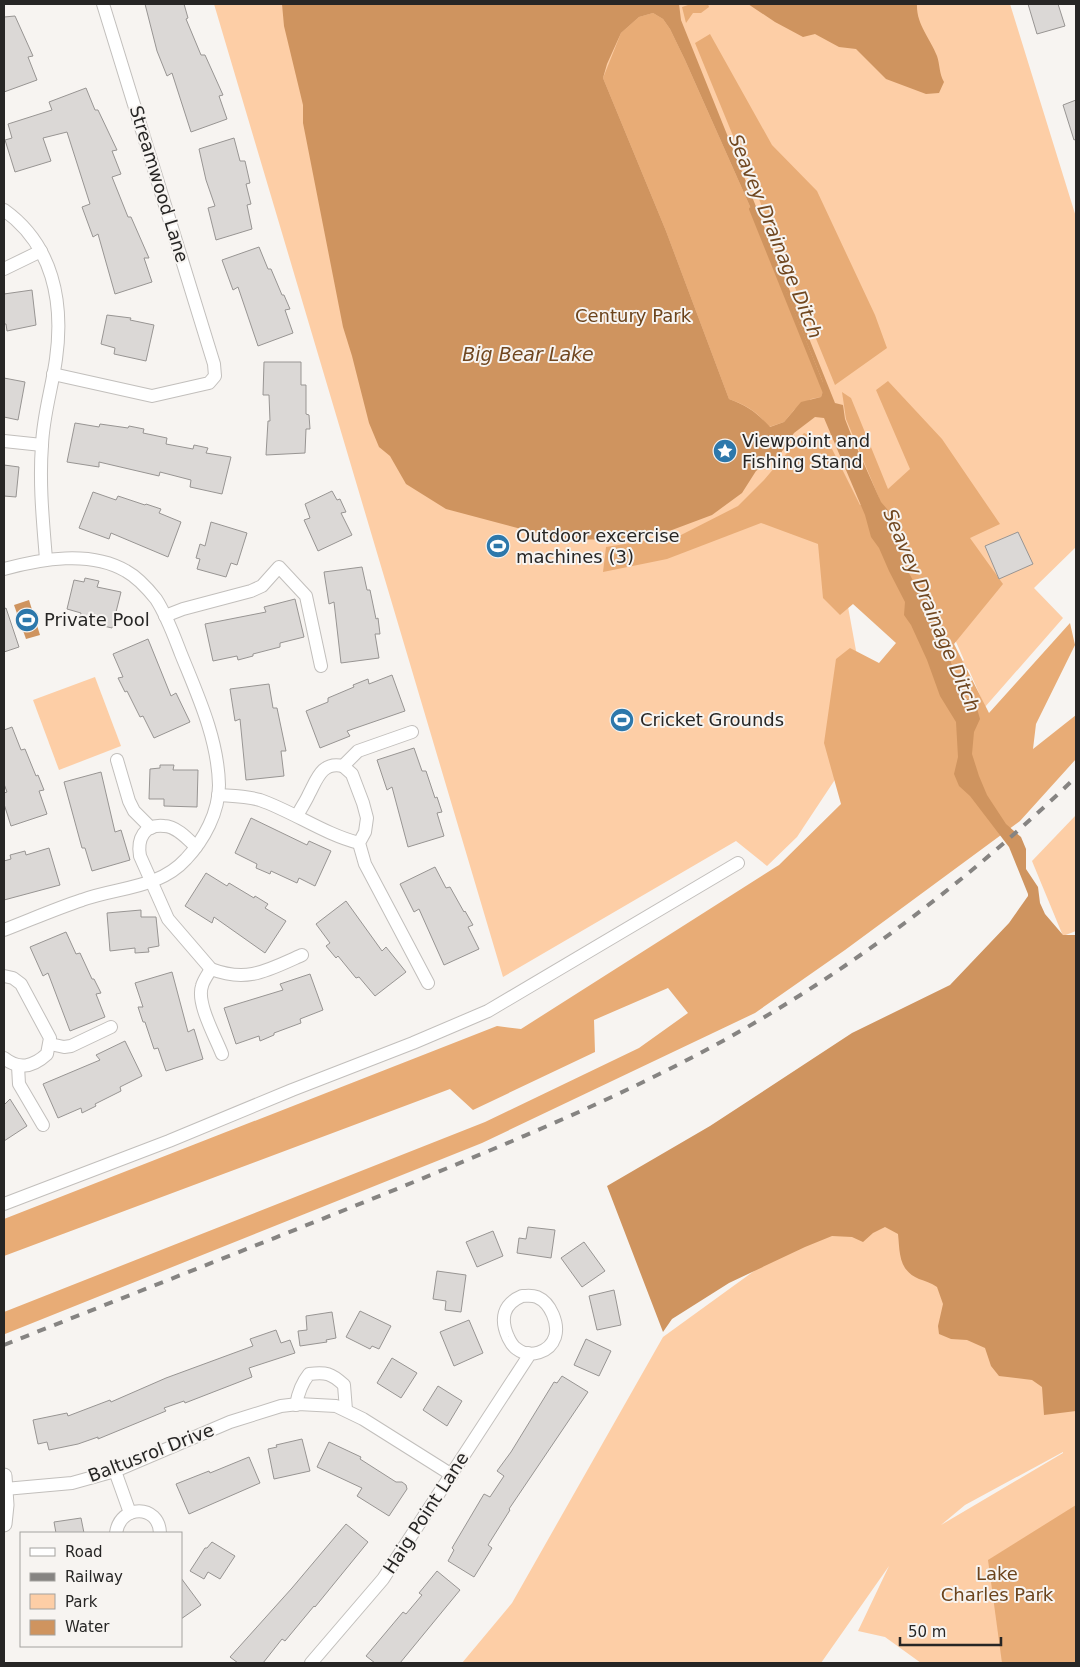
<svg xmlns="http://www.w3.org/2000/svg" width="1080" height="1667" viewBox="0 0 1080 1667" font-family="'DejaVu Sans',sans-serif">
<rect width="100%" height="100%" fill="#f7f4f1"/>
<g fill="#fdcea6" fill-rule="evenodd">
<path d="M214 4H1010L1076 217V547L1034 588 1063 618 985 707 969 670 961 663 964 660 907 531 838 552 857 656 840 772 797 837 767 866 736 841 503 977Z"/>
<path d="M95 677 121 746 59 770 33 700Z"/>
<path d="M1076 815V931L1063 936 1032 861Z"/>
<path d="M872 1211 1076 1344V1663H921L885 1637 858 1631 889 1566 821 1663H462L512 1603 663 1337 772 1258ZM1063 1452V1453L941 1525 965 1505Z"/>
</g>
<g fill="#e8ac76">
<path d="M691 4H708L709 7 701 13H693L686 23 682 7Z"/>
<path d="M653 13 663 19 670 29 685 60 764 238 822 380 824 388 821 397 811 399 794 410 784 422 769 427C758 412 746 405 729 399L666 231 603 78 621 33 639 17Z"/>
<path d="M710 34 772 145 817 191 875 315 887 348 835 385 695 43Z"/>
<path d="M888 381 942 439 1000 524 970 538 1003 584 954 644 989 713 1070 623 1075 645 1036 724 1033 749 1076 715V759L1020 821 845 950 755 1013 482 1143 5 1334 4 1312 485 1122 639 1048 688 1013 668 988 594 1020 595 1052 473 1110 450 1089 4 1256V1219L497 1026 521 1029 779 865 841 804 824 743 836 659 850 648 879 663 896 643 853 604 840 615 823 598 818 544 761 523 667 559 603 572 606 547 681 535 738 506 764 480 804 433 830 445 860 505 879 498 846 419 842 392 851 398 888 489 910 469 876 390Z"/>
<path d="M1076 1505V1663H1002L988 1560Z"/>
</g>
<g fill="#cf945f" fill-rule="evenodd">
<path d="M282 4H679L681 20 835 403 843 405 845 419 852 437 881 502 893 516 895 527 894 536 904 564 922 597 929 598 933 602V609L930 612 945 642 962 700 974 698 980 719 974 732 972 754 979 776 987 795 1006 824 1021 837 1026 849V869L1038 887 1040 903 1045 914 1063 935H1076V1411L1044 1415 1042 1387 1032 1380 999 1376 991 1366 985 1348 967 1340 951 1339 939 1334 938 1326 943 1304 937 1287C931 1283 925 1281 919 1279 898 1270 900 1252 898 1234L885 1227 873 1233 863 1242 852 1237 832 1236 805 1247 729 1283 672 1319 663 1332 607 1186 710 1126 852 1033 950 985 1009 923 1028 896V894L1009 847 970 796 959 786 954 774 958 757 956 722 940 696 927 660 911 625 904 615 905 602 889 571 879 548 871 537 865 515 824 418 815 417 794 433 781 453 756 471 742 493 712 515 672 530 624 540 559 539 446 509 406 484 390 456 379 447 369 423 352 356 343 327 303 123V105L284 26ZM653 13 663 19 670 29 685 60 764 238 822 380 824 388 821 397 801 402 784 422 770 427C756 412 748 406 729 399L666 231 603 78 607 64 621 33 639 17Z"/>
<path d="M748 4H917C916 24 930 38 937 56 940 65 939 73 944 82L939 93 926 94 886 79 856 49 839 47 815 34 803 37 775 22Z"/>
<path d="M29 600 40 635 26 639 14 605Z"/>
</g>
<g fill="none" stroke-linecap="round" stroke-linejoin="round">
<path stroke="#cf945f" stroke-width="4" d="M751 209 825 393"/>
</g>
<g fill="#dbd8d6" stroke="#989593">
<path d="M145 4H184L188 18 186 19 201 55H205L223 95 219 96 227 119 191 132 172 73 167 76 157 51Z"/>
<path d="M1028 4H1058L1065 26 1037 34Z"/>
<path d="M15 16 33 56 28 57 37 80 4 92V17Z"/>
<path d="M86 88 95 110H98L117 150 112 151 121 174 112 177 128 217H131L149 258H144L152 282 115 294 98 234 93 237 82 207 90 204 67 132 43 138 51 161 15 172 5 140 12 138 8 124 52 110 49 102Z"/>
<path d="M1076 100V139L1074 140 1063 105Z"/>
<path d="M234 138 240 161H245L250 183 246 184 251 204 247 205 252 229 216 240 208 208 215 206 206 180 199 149Z"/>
<path d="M259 247 268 269H271L282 295H284L290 309 285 310 293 333 258 346 238 287 233 290 222 260Z"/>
<path d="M32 290 36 325 7 331 6 324H4V294Z"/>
<path d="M107 315 131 318 130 320 154 325 146 361 114 354 115 348 101 344Z"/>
<path d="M264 362H301V385H306V414L309 415 310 429H306L305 453 266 455 268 421H270L269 395H263Z"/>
<path d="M4 378 25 382 18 420 4 417Z"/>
<path d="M75 423 99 427 100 424 128 428 129 426 144 429 143 433 167 438 166 444 193 449 194 445 208 448 206 453 231 457 222 494 190 487 191 480 160 472 159 476 99 462V467L67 462Z"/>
<path d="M4 465 19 467 16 497 4 496Z"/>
<path d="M332 491 337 500 340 499 346 512 341 513 352 535 318 551 304 520 310 518 305 504Z"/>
<path d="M93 492 116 500 118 496 145 505 146 504 161 509 159 513 181 522 168 557 111 533 109 539 79 528Z"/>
<path d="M211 522 247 533 237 565 231 563 226 577 197 569 200 559 196 558 200 544 205 546Z"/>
<path d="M1018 532 1033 564 999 579 985 546Z"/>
<path d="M362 567 367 590H370L376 619 378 618 380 634H375L379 658 341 663 334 602 329 604 324 572Z"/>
<path d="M85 578 99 581 97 587 121 592 112 628 79 620 81 613 67 609 74 580 84 582Z"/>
<path d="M295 599 304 637 280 643V647L253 654V656L238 660 237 656 213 661 205 624 266 612 264 607Z"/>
<path d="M6 608 19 647 4 652V609Z"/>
<path d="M148 639 171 696 176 693 190 722 154 738 143 716 140 717 127 691 125 692 118 678 123 677 113 654Z"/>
<path d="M392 675 405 711 347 731 350 736 320 748 306 711 328 702V698L354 687 353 685 368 679 369 684Z"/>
<path d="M269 684 273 708H277L286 751H281L284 776 246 780 240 719 235 721 230 689Z"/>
<path d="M12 727 21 750 25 749 36 776 38 775 44 790 39 791 47 814 11 826 4 804V793L7 792 4 784V730Z"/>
<path d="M414 748 422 771H426L435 798 437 797 442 812 437 813 444 836 408 847 392 787 387 790 377 760Z"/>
<path d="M160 765H174L173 770H198L197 807 164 806V799H149L150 769 160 768Z"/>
<path d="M101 772 115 832 121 830 130 860 92 871 85 848H82L64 782Z"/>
<path d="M251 818 307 845 309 841 331 851 315 886 299 878 297 883 271 871 270 874 256 868 257 864 235 853Z"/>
<path d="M49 848 60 885 4 900V861L11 859 10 855 25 851 26 855Z"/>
<path d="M435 867 446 888 450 887 464 912 465 911 473 925 468 927 479 949 444 965 419 909 414 912 400 884Z"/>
<path d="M206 873 227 886 229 883 254 898 255 896 268 904 265 908 286 921 265 953 214 917 212 923 185 906Z"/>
<path d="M346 901 382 951 386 947 406 972 375 996 359 977 356 978 338 956 336 958 326 946 330 943 316 924Z"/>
<path d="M141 910V917H156L159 946 148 948 149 952 135 953V948L110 951 107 913Z"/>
<path d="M66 932 76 954 80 953 92 979H94L101 993 96 994 105 1017 70 1031 48 973 43 976 30 947Z"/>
<path d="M172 972 188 1032 194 1029 203 1059 166 1071 158 1048 154 1049 145 1022H143L138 1007H143L135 983Z"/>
<path d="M310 974 323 1010 300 1019 301 1023 274 1033V1035L260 1041 259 1036 236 1044 224 1008 283 990 280 984Z"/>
<path d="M125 1041 142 1076 120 1087 121 1091 95 1104 96 1106 82 1113 81 1108 58 1118 43 1084 100 1060 96 1055Z"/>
<path d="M10 1099 27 1126 4 1141V1105Z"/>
<path d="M528 1227 555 1230 551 1258 517 1253 519 1238 526 1239Z"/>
<path d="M493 1231 503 1256 477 1267 466 1242Z"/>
<path d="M584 1242 605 1271 582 1287 561 1258Z"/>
<path d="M437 1271 466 1275 461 1312 445 1310 446 1301 433 1299Z"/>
<path d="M614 1290 621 1325 597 1330 589 1296Z"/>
<path d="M360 1311 391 1326 379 1349 372 1346 370 1349 346 1337Z"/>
<path d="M332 1312 336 1338 326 1340 327 1342 300 1346 298 1331 307 1330 306 1316Z"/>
<path d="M469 1320 483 1353 454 1366 440 1332Z"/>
<path d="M276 1330 281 1343 290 1340 295 1353 249 1368 252 1377 185 1403 184 1401 164 1408 166 1411 98 1439V1437L78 1444 49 1450 47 1442 38 1444 33 1420 67 1413 68 1416 110 1400 111 1402 166 1378 253 1346 250 1339Z"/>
<path d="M586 1339 611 1351 599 1376 574 1365Z"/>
<path d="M392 1358 417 1373 401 1398 377 1383Z"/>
<path d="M562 1376 588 1392 509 1509 510 1510 488 1545 492 1548 474 1577 448 1561 454 1550 452 1548 484 1494 490 1497 504 1476 497 1471 511 1452 554 1382 557 1383Z"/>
<path d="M438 1386 462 1401 447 1426 423 1410Z"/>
<path d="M302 1439 310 1471 274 1479 268 1449 277 1447 276 1445Z"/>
<path d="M329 1442 361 1457 360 1459 396 1482H402L406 1485 407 1489 389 1516 357 1496 362 1488 317 1467Z"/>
<path d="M249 1457 260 1483 189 1514 176 1484 209 1471 210 1473Z"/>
<path d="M81 1518 84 1533H56L54 1522Z"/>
<path d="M346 1524 368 1542 315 1607 314 1606 285 1641 282 1639 263 1663H238L230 1657 292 1588Z"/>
<path d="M212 1542 235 1556 220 1579 208 1572 204 1579 190 1571 205 1548H207Z"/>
<path d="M437 1571 460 1590 400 1663H375L366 1656 403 1612 406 1614 422 1595 419 1593Z"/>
<path d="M181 1578 201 1605 181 1619Z"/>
</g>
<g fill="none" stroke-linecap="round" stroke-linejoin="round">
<g stroke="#c2bfbc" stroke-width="14">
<g id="minor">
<path d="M4 210C53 245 64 302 56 359 52 388 43 416 42 445 39 483 43 522 46 559"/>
<path d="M4 269 41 251"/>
<path d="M53 374 152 396 209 383 215 376 214 364 103 4"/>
<path d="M4 441 42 445"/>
<path d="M4 569C41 559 90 550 126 571 137 577 148 589 156 599 167 616 174 636 181 654 198 696 218 739 219 785 219 812 204 840 186 859 159 889 117 887 82 900 55 909 30 920 4 930"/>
<path d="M165 616 183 609 251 591 262 586 279 567 306 596 321 666"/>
<path d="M117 760 129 801 134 811 151 828"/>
<path d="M343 766 352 774 363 803 367 818 365 832 359 843 365 864 428 983"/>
<path d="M218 795C232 796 247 796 260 800 294 812 324 834 359 843"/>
<path d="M297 816C301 808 306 801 309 794 317 779 322 761 343 766L358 751 412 732"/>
<path d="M196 847C188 839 176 826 164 826 144 824 137 839 140 856L168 919 211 969"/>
<path d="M4 976 13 978 21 984 50 1038 47 1054C33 1067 19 1070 4 1058"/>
<path d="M50 1044 64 1047 71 1046 111 1027"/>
<path d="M222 1054C216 1038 196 1003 202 986 203 981 208 974 211 969 248 983 268 970 302 955"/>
<path d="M18 1066 19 1084 43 1125"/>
<path d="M4 1204 169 1141 292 1090 413 1043 488 1011 738 863"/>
<path d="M522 1296C527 1296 532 1295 537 1297 551 1303 559 1324 555 1337 550 1352 530 1359 517 1349 512 1346 510 1341 508 1337 500 1319 503 1304 522 1296Z"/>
<path d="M296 1405C298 1393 301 1384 309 1374 326 1372 331 1373 344 1385L346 1410"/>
<path d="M115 1471 130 1513"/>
<path d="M5 1489 72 1483 115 1471 230 1422 281 1406 298 1404 336 1406 363 1419 452 1475"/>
<path d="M116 1533C120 1504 159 1504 160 1533"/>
<path d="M311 1663 383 1579 528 1357V1353"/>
</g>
</g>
<g stroke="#c2bfbc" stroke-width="17">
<path id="tertiary" d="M4 1476 6 1505 4 1524"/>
</g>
<use href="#minor" stroke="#fff" stroke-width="12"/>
<use href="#tertiary" stroke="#fff" stroke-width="15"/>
<path stroke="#868482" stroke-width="4" stroke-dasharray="9 9" stroke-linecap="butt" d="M4 1345C137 1292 271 1240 404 1186 506 1144 609 1102 706 1050 841 978 966 883 1076 777"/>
</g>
<defs>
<g id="sight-disc" transform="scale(1.25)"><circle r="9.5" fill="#2d78ab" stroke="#f7f4f1"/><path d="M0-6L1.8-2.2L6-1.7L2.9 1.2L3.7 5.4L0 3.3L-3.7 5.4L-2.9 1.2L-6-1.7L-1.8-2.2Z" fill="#fff"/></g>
<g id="stadium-disc" transform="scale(1.25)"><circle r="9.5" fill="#2d78ab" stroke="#f7f4f1"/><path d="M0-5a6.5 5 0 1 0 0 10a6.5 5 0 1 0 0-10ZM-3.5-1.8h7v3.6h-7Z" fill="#fff"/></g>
</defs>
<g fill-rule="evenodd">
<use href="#sight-disc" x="725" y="451"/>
<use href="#stadium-disc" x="498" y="546"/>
<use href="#stadium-disc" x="27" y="620"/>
<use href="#stadium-disc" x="622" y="720"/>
</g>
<g text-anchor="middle" stroke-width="4" stroke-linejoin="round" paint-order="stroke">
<g font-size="18" fill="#272625" stroke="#f7f4f1">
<text transform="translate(159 184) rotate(73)" y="6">Streamwood Lane</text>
<text transform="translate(151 1453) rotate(-21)" y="6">Baltusrol Drive</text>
<text transform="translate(426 1513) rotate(-57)" y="6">Haig Point Lane</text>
</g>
<g font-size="18" fill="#6b431b" stroke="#f7f4f1">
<text x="633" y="322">Century Park</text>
<text x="997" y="1580">Lake<tspan x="997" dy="21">Charles Park</tspan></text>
</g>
<g font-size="18" fill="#272625" stroke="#f7f4f1" text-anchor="start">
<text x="742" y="447">Viewpoint and<tspan x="742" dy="21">Fishing Stand</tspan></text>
<text x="516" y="542">Outdoor excercise<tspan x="516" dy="21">machines (3)</tspan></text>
<text x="44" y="626">Private Pool</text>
<text x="640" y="726">Cricket Grounds</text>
</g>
<g font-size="19" font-style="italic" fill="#704720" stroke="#f7f4f1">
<text transform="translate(776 236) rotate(68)" y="7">Seavey Drainage Ditch</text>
<text x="528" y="361">Big Bear Lake</text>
<text transform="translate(932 610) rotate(67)" y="7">Seavey Drainage Ditch</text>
</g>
</g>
<rect width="1080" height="1667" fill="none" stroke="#272625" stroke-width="10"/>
<rect x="20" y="1532" width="162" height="115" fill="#f7f4f1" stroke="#a4a29f"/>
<rect x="30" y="1548" width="25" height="8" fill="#ffffff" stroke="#a4a29f"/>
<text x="65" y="1557" font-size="15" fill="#272625">Road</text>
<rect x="30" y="1573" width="25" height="8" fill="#868482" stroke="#a4a29f"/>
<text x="65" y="1582" font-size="15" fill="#272625">Railway</text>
<rect x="30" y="1594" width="25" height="15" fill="#fdcea6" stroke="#a4a29f"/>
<text x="65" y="1607" font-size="15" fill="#272625">Park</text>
<rect x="30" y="1620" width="25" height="15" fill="#cf945f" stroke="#a4a29f"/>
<text x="65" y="1632" font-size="15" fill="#272625">Water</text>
<path d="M900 1637v8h101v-8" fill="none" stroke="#272625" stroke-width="2.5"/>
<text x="908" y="1637" font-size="15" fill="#272625" stroke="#f7f4f1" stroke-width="4" paint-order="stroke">50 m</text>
</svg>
